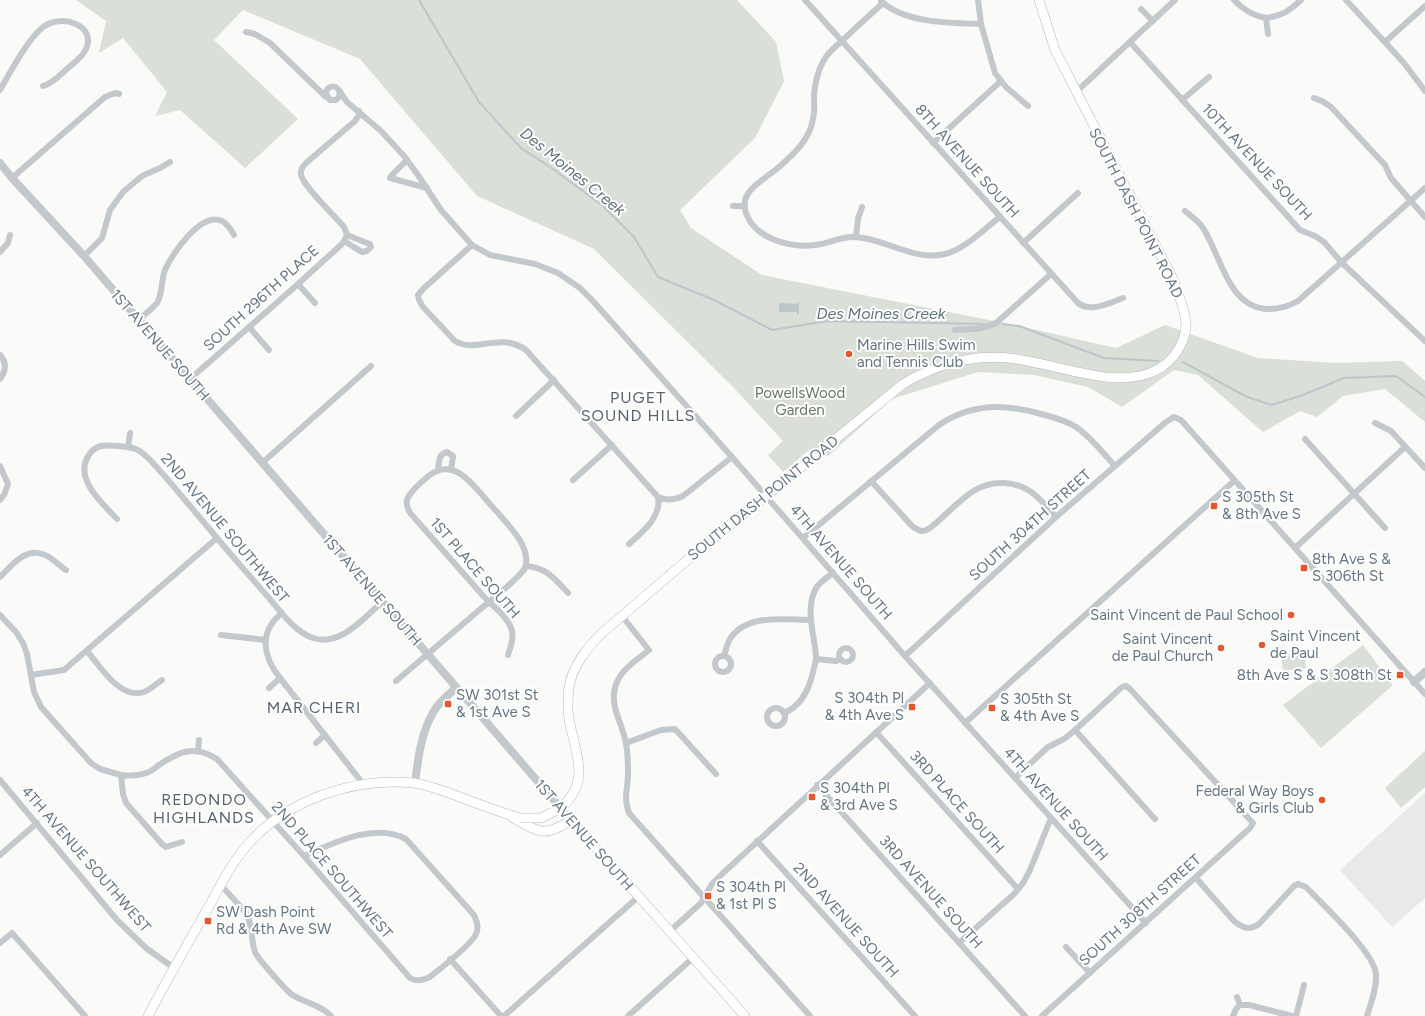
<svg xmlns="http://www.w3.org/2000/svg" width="1425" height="1016" viewBox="0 0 1425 1016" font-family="Figtree,sans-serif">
<rect width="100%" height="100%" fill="#fafaf8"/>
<path fill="#e8e9e9" d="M1425 793V898L1392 927 1340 870Z"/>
<g fill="#dadfd7">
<path d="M76 0H737L776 42 784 81 755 138 680 210 691 228 762 275 1019 326 1116 348 1165 325 1258 358 1335 363 1402 361 1425 381V422L1385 389 1343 396 1317 417 1300 411 1263 432 1198 375 1174 370 1122 407 1088 387 1034 375 978 372 892 399 827 457 809 450 783 472 768 455 783 441 734 388 594 249 477 196 360 59 243 10 214 40 298 119 245 168 180 110 155 116 167 92 123 38 99 53 106 21Z"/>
<path d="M1363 645 1393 685 1321 748 1283 705Z"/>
<path d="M1305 653 1306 668 1283 671 1281 655Z"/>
<path d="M1425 751V787L1401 808 1385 788Z"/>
</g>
<path fill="#bbc7cb" d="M798 302H799V314H797V312H779V303L797 304Z"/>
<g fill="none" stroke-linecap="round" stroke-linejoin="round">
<g stroke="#bbc7cb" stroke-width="2">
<path d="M419 0 479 102 521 148 553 169 603 206 634 237 658 277 714 300 772 330 828 321 985 324"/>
<path d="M1002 324 1019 326 1104 358 1158 361"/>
<path d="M1183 362 1247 397 1272 405 1303 395 1344 378 1396 376 1425 397"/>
</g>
<g stroke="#b3babf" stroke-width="10">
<g id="secondary">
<path d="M561 808C595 778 571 747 568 711 568 703 568 694 569 687 573 665 587 648 602 633L706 544 766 496 903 384C937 363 977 353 1017 359 1047 364 1075 373 1105 377 1133 380 1162 376 1178 350 1183 342 1186 334 1186 324 1185 308 1178 294 1173 279L1055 50 1039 0"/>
<path d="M513 818C539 832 544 838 571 820L745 1016"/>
<path d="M148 1016C166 982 185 948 204 915 218 891 230 864 249 843 289 799 355 777 414 783 428 785 444 791 457 796 478 804 499 812 520 818"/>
</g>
</g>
<g stroke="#c3c8cc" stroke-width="6">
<path d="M805 0 1078 303C1091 313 1109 303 1123 298"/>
<path d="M978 0 981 24 995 73 1006 87 1028 106"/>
<path d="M1234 0C1244 10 1252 15 1266 18L1268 34"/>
<path d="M1346 0 1404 63 1425 91"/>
<path d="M881 1C904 23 950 23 981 24"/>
<path d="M883 3C870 15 857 26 845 38 838 45 829 51 824 60 818 70 815 83 814 95 814 103 815 111 813 119 810 139 794 154 779 167 767 178 740 190 745 210 753 239 790 248 815 245 834 243 841 234 863 238 890 242 916 261 945 254 965 249 984 229 1000 217"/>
<path d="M1141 9 1153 21"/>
<path d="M1266 18C1282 16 1289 11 1301 0"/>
<path d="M246 32 255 34 270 43 326 97"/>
<path d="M1130 42 1300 230 1315 236 1324 242 1341 262 1425 341"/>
<path d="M1385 42 1425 6"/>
<path d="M0 90C11 71 27 40 43 27 61 13 97 25 86 49 83 57 73 63 67 69 60 75 52 84 43 86"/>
<path d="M340 91 339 97 336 100H330L326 94C326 87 333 84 338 89L347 102 381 131 404 156 418 175 441 210 472 245 490 255 535 264 558 273 580 288 592 300 732 457 905 656 1146 923"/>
<path d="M1076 92 1175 0"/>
<path d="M1314 98 1322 101 1331 107 1385 165 1391 178 1425 217"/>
<path d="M1182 100 1209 77"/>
<path d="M933 143 1001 81"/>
<path d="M407 160 391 176 390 178 427 188"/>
<path d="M12 178 105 97 115 93 119 94"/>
<path d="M733 206H745"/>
<path d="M1185 211C1191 216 1199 221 1203 228 1221 255 1228 309 1269 309 1279 309 1289 306 1298 301L1425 188"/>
<path d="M347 235 344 227C334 215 304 187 301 175 300 170 302 167 306 163L355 121 359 115V111"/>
<path d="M856 237 858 219 862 207"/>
<path d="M344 241 362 252 367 251 371 247 370 244 367 243 347 235"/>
<path d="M1023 243 1078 193"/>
<path d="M472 245 423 289 418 295 419 300 423 307 455 341C476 354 499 331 526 350L658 497C666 501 674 500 683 496L732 457"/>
<path d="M0 252 8 243 10 235"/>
<path d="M84 256 102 238 110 210 123 192 142 176 160 168 170 162"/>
<path d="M298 284 315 303"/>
<path d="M139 320C145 314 152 309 157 303 163 293 161 280 165 270 172 254 201 211 222 221 228 224 231 230 234 235"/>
<path d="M249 327 269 350"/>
<path d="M955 330C969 329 983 330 996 323L1051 274"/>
<path d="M0 355C7 363 6 371 0 379"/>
<path d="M190 379 298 284 343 243 347 235"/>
<path d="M516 416 554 380"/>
<path d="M1375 423 1391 431 1425 468"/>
<path d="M1305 439 1385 528"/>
<path d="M128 447 130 433"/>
<path d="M262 463 371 366"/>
<path d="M0 466 8 484 4 495 0 500"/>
<path d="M438 470C439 463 438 454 447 452L453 456 451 470"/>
<path d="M573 480 612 445"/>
<path d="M871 481 912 526C919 531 923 533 930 528 944 517 957 502 972 492 991 479 1017 480 1035 495 1043 502 1050 510 1056 517"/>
<path d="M117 519C102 503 73 478 89 455 96 444 106 445 118 446 124 447 131 447 136 449 147 454 155 466 163 474 174 487 185 500 196 513 220 542 244 570 269 598 281 612 295 632 313 638 340 647 364 618 382 602"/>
<path d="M803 538 939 425C973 402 1007 404 1045 415 1056 418 1067 421 1076 427 1091 437 1103 453 1115 466"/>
<path d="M629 544C642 532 662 517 658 497"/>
<path d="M1295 548 1405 447"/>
<path d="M526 566C547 568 554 578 568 593"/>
<path d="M0 577C12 565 26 546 45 555 53 558 59 566 66 570"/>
<path d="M282 613C258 632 263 657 280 678L364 785"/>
<path d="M0 615 16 632 23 643 27 654 34 692 41 707 91 763 100 769 121 775 123 794 126 803 162 844 166 847 182 842"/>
<path d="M622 616 649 650C638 659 623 668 617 682 607 704 623 723 626 744 628 753 628 765 628 774 628 790 623 797 629 813L810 1016"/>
<path d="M221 635 266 640"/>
<circle cx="846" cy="655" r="7"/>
<path d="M87 651C100 666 120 700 144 692 150 690 156 684 162 680"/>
<path d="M724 656C726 650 727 644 730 639 746 613 786 620 811 620"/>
<path d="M905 656 1056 517 1166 422 1174 417 1181 420 1425 694"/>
<circle cx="723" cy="664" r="8"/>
<path d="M816 659 836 661 841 659"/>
<path d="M31 675 64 670 217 538"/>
<path d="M396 681C423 658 450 635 477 612 492 599 509 587 522 572 524 570 526 567 526 564 529 545 509 526 498 513 486 501 468 474 452 470 447 469 441 469 437 471 429 474 409 492 407 500 406 505 408 510 411 514 436 542 460 570 485 598 494 607 509 618 512 631 514 640 510 648 508 655"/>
<path d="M269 688 280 678"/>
<circle cx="776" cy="717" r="9"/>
<path d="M784 713C801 706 809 690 813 672 814 667 816 662 816 657 815 636 805 611 815 590 818 583 826 578 833 573"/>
<path d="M965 723 1234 481"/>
<path d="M1075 730 1155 819"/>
<path d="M876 732 1018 889"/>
<path d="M316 743 325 735"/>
<path d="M626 743 661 730 675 729 716 774"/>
<path d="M198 751 199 740"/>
<path d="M121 775C130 776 138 776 146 773 151 772 155 768 159 765 180 751 194 745 217 759L304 856 410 978C417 982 423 980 430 977 440 969 472 944 476 934 479 927 477 922 474 915L406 839C375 822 333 843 304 856"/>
<path d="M1015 778 1048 747 1064 739 1073 732 1122 687 1126 686 1130 689 1253 823 1250 828 1042 1016"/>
<path d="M0 780 117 920 146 948 174 968"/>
<path d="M817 785 1025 1016"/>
<path d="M757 841 915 1016"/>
<path d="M0 855 37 823"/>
<path d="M1196 878 1233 920C1242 928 1249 931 1259 924L1294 886 1298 884"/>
<path d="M1298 884 1306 887C1323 905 1374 952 1376 974 1377 988 1371 1003 1367 1016"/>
<path d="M221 885 246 913C254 926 250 943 256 954 260 961 285 989 291 994 304 1003 320 1004 331 1016"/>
<path d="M669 932 701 903 712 884 721 875 930 683"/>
<path d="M0 943 12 933 85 1016"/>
<path d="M959 943 1014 894 1023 883 1030 870 1051 818"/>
<path d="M1066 947 1090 973"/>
<path d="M450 959 501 1016"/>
<path d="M1237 997 1240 1005"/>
<path d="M1240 1005H1249L1292 1016"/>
<path d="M504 1016 638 897"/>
<path d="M628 1016 693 958"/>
<path d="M1233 1016 1236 1009 1240 1005"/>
<path d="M1296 1016 1304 985"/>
</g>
<g stroke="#c3c8cc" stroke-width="8">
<path d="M0 163 12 178 84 256 139 320 571 820"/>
<path d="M1414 682 1425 672"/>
<path d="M415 783C418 759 421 732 434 711 439 702 448 695 456 688"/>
</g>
<use href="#secondary" stroke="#fff" stroke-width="9"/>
<g stroke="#b3babf" stroke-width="10" stroke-linecap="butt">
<path id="secondary-bridge" d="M520 818H541L561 808"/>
</g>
<use href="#secondary-bridge" stroke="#fff" stroke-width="9"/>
</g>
<g fill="#e4572e" stroke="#fff" stroke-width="1.5">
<circle cx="849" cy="354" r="4"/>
<rect x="1210" y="502" width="8" height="8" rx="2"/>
<rect x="1300" y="564" width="8" height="8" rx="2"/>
<circle cx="1291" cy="615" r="4"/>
<circle cx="1262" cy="645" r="4"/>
<circle cx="1221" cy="648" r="4"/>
<rect x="1396" y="671" width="8" height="8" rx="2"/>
<rect x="444" y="700" width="8" height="8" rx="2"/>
<rect x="908" y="703" width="8" height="8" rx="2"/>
<rect x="988" y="704" width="8" height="8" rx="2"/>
<rect x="808" y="793" width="8" height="8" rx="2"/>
<circle cx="1322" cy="800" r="4"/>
<rect x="704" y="892" width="8" height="8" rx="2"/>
<rect x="204" y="917" width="8" height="8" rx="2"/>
</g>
<g text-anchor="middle" stroke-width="4" stroke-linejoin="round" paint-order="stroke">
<g font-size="15" fill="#657683" stroke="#fff">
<text transform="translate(967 161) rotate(48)" y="5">8TH AVENUE SOUTH</text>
<text transform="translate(1257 162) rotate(47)" y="5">10TH AVENUE SOUTH</text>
<text transform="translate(1136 213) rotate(63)" y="5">SOUTH DASH POINT ROAD</text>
<text transform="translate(261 298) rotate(-42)" y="5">SOUTH 296TH PLACE</text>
<text transform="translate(160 345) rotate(49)" y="5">1ST AVENUE SOUTH</text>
<text transform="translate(763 498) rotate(-39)" y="5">SOUTH DASH POINT ROAD</text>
<text transform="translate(1030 525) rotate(-42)" y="5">SOUTH 304TH STREET</text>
<text transform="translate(225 528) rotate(50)" y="5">2ND AVENUE SOUTHWEST</text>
<text transform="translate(841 562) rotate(49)" y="5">4TH AVENUE SOUTH</text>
<text transform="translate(475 568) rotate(49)" y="5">1ST PLACE SOUTH</text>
<text transform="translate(372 590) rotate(49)" y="5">1ST AVENUE SOUTH</text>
<text transform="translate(957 802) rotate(48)" y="5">3RD PLACE SOUTH</text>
<text transform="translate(1056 804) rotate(48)" y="5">4TH AVENUE SOUTH</text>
<text transform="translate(584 835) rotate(49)" y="5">1ST AVENUE SOUTH</text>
<text transform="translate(86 859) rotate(49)" y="5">4TH AVENUE SOUTHWEST</text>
<text transform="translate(332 870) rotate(49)" y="5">2ND PLACE SOUTHWEST</text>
<text transform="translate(931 892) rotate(48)" y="5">3RD AVENUE SOUTH</text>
<text transform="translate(1140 910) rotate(-42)" y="5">SOUTH 308TH STREET</text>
<text transform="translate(846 920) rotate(48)" y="5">2ND AVENUE SOUTH</text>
</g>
<g font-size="15" fill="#657683" stroke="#fff" text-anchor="start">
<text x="857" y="350">Marine Hills Swim<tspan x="857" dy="17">and Tennis Club</tspan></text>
<text x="1222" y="502">S 305th St<tspan x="1222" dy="17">&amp; 8th Ave S</tspan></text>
<text x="1312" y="564">8th Ave S &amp;<tspan x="1312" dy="17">S 306th St</tspan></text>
<text x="1283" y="620" text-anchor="end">Saint Vincent de Paul School</text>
<text x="1270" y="641">Saint Vincent<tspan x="1270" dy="17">de Paul</tspan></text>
<text x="1213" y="644" text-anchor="end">Saint Vincent<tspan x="1213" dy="17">de Paul Church</tspan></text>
<text x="1392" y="680" text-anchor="end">8th Ave S &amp; S 308th St</text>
<text x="456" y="700">SW 301st St<tspan x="456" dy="17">&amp; 1st Ave S</tspan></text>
<text x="904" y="703" text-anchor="end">S 304th Pl<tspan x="904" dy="17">&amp; 4th Ave S</tspan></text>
<text x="1000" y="704">S 305th St<tspan x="1000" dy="17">&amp; 4th Ave S</tspan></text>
<text x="820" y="793">S 304th Pl<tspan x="820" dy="17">&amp; 3rd Ave S</tspan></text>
<text x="1314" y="796" text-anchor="end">Federal Way Boys<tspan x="1314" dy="17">&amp; Girls Club</tspan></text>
<text x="716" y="892">S 304th Pl<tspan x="716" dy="17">&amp; 1st Pl S</tspan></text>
<text x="216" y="917">SW Dash Point<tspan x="216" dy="17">Rd &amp; 4th Ave SW</tspan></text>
</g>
<g font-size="15" fill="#687a64" stroke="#fff">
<text x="800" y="398">PowellsWood<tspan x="800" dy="17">Garden</tspan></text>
</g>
<g font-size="16" font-style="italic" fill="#60757c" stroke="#fff">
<text transform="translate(573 171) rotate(39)" y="6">Des Moines Creek</text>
<text x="881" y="319">Des Moines Creek</text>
</g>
<g font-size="16" letter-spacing="1" fill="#57646e" stroke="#fff">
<text x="638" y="403">PUGET<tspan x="638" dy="18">SOUND HILLS</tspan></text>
<text x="314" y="713">MAR CHERI</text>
<text x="204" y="805">REDONDO<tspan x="204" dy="18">HIGHLANDS</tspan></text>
</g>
</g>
</svg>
